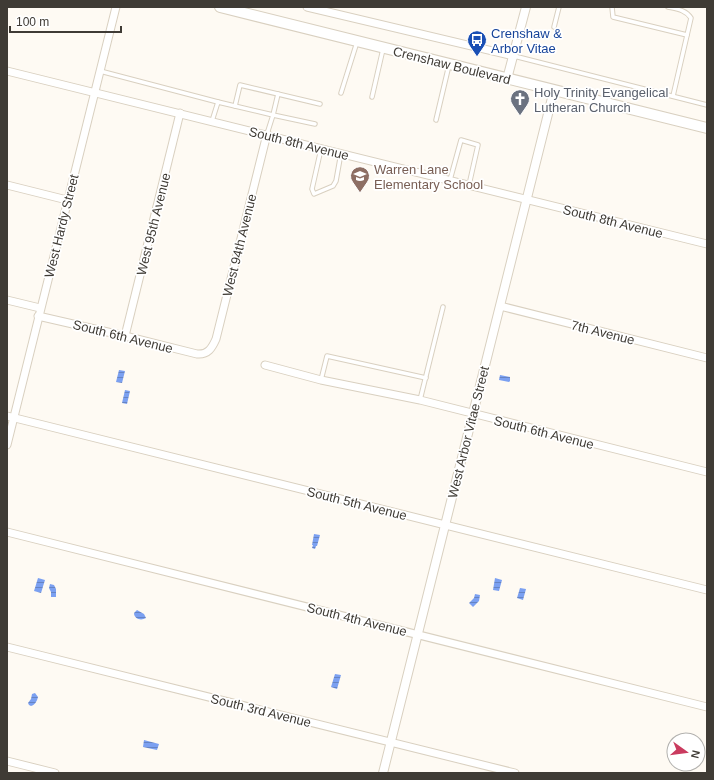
<svg xmlns="http://www.w3.org/2000/svg" width="714" height="780" viewBox="0 0 714 780" font-family="Arial,sans-serif">
<defs>
<pattern id="water-rules" width="6" height="5" patternUnits="userSpaceOnUse"><rect width="6" height="5" fill="#7ba0f1"/><path d="M0 2.5h6" fill="none" stroke="#6684c4"/></pattern>
</defs>
<rect width="100%" height="100%" fill="#fefaf3"/>
<g fill="url(#water-rules)">
<path d="M119 370 125 371 122 383 116 382Z"/>
<path d="M500 375 510 377V381L509 382 499 380Z"/>
<path d="M125 390 130 391 127 404 122 403Z"/>
<path d="M314 534 320 535 317 546H316L315 549 312 548 313 545H312Z"/>
<path d="M38 578 45 580 41 593 34 591Z"/>
<path d="M495 578 502 580 499 591 493 590Z"/>
<path d="M50 584 54 585 56 589V597H51V592L49 588Z"/>
<path d="M520 588 526 589 523 600 517 598Z"/>
<path d="M475 594 480 595 479 601 473 607 469 603 474 598Z"/>
<path d="M137 610 144 614 146 618C141 621 134 619 134 613Z"/>
<path d="M335 674 341 675 337 689 331 687Z"/>
<path d="M35 693 38 697C37 701 35 705 31 706L29 705 28 703 31 699 32 694Z"/>
<path d="M144 740 159 744 157 750 143 747Z"/>
</g>
<g fill="none" stroke-linecap="round" stroke-linejoin="round">
<g stroke="#d9d0c0" stroke-width="5.5">
<g id="service">
<path d="M612 7 613 17 687 35"/>
<path d="M668 7C677 9 686 10 691 18L673 96"/>
<path d="M554 27 559 7"/>
<path d="M514 56 707 105"/>
<path d="M100 71 218 102"/>
<path d="M341 93 357 42"/>
<path d="M278 94 273 115 315 124"/>
<path d="M372 97 383 49"/>
<path d="M235 106 240 85 320 104"/>
<path d="M436 120 449 65"/>
<path d="M212 121 218 102 273 115 267 134"/>
<path d="M321 149 312 189 314 194 333 186 336 181 341 153"/>
<path d="M450 180 461 140 478 145 469 185"/>
<path d="M321 380 327 356 426 378"/>
<path d="M420 400 443 307"/>
</g>
</g>
<g stroke="#d9d0c0" stroke-width="9">
<g id="minor">
<path d="M307 7 514 56"/>
<path d="M7 71 707 244"/>
<path d="M7 185 67 200"/>
<path d="M7 300 40 308"/>
<path d="M500 306 707 358"/>
<path d="M38 316 125 336 197 354C208 355 212 348 216 339L267 134"/>
<path d="M125 336 180 113"/>
<path d="M265 365 321 380 420 400 707 472"/>
<path d="M7 416 707 590"/>
<path d="M7 445 116 7"/>
<path d="M7 532 707 707"/>
<path d="M7 647 515 773"/>
<path d="M7 761 55 773"/>
</g>
</g>
<g stroke="#d9d0c0" stroke-width="10">
<g id="tertiary">
<path d="M507 79 526 7"/>
<path d="M383 773 554 90"/>
</g>
</g>
<g stroke="#d9d0c0" stroke-width="12">
<path id="primary" d="M220 7 707 128"/>
</g>
<use href="#service" stroke="#fff" stroke-width="3.5"/>
<use href="#minor" stroke="#fff" stroke-width="7"/>
<use href="#tertiary" stroke="#fff" stroke-width="8"/>
<use href="#primary" stroke="#fff" stroke-width="10"/>
</g>
<defs>
<g id="bus-pin" transform="scale(1)"><path d="M0 17L-7.5 6A9.5 9.5 0 1 1 7.5 6Z" fill="#1a4fb4" stroke="#fff"/><path d="M-5-6H5V4H4V6H2V4H-2V6H-4V4H-5ZM-3.5-4V0h7V-4ZM-3.5 1.2v1.5H-2V1.2ZM2 1.2v1.5H3.5V1.2Z" fill="#fff"/></g>
<g id="church-pin" transform="scale(1)"><path d="M0 17L-7.5 6A9.5 9.5 0 1 1 7.5 6Z" fill="#6b7280" stroke="#fff"/><path d="M-1.2-6h2.4v3.5h3.3v2.4h-3.3V6h-2.4V-.1h-3.3v-2.4h3.3Z" fill="#fff"/></g>
<g id="school-pin" transform="scale(1)"><path d="M0 17L-7.5 6A9.5 9.5 0 1 1 7.5 6Z" fill="#8d6e63" stroke="#fff"/><path d="M0-5L7-2L0 1L-7-2ZM-4 1L0 2.5L4 1V4Q0 6-4 4Z" fill="#fff"/></g>
</defs>
<g fill-rule="evenodd">
<use href="#bus-pin" x="477" y="40"/>
<use href="#church-pin" x="520" y="99"/>
<use href="#school-pin" x="360" y="176"/>
</g>
<g text-anchor="middle" stroke-width="3.5" stroke-linejoin="round" paint-order="stroke">
<g font-size="13" fill="#164399" stroke="#fff" text-anchor="start">
<text x="491" y="38">Crenshaw &amp;<tspan x="491" dy="15">Arbor Vitae</tspan></text>
</g>
<g font-size="13" fill="#3f3b35" stroke="#fff">
<text transform="translate(452 65) rotate(14)" y="5">Crenshaw Boulevard</text>
<text transform="translate(299 143) rotate(14)" y="5">South 8th Avenue</text>
<text transform="translate(613 221) rotate(14)" y="5">South 8th Avenue</text>
<text transform="translate(153 224) rotate(-76)" y="5">West 95th Avenue</text>
<text transform="translate(61 226) rotate(-76)" y="5">West Hardy Street</text>
<text transform="translate(239 245) rotate(-76)" y="5">West 94th Avenue</text>
<text transform="translate(603 332) rotate(14)" y="5">7th Avenue</text>
<text transform="translate(123 336) rotate(14)" y="5">South 6th Avenue</text>
<text transform="translate(468 432) rotate(-76)" y="5">West Arbor Vitae Street</text>
<text transform="translate(544 432) rotate(14)" y="5">South 6th Avenue</text>
<text transform="translate(357 503) rotate(14)" y="5">South 5th Avenue</text>
<text transform="translate(357 619) rotate(14)" y="5">South 4th Avenue</text>
<text transform="translate(261 710) rotate(14)" y="5">South 3rd Avenue</text>
</g>
<g font-size="13" fill="#5b616d" stroke="#fff" text-anchor="start">
<text x="534" y="97">Holy Trinity Evangelical<tspan x="534" dy="15">Lutheran Church</tspan></text>
</g>
<g font-size="13" fill="#785e54" stroke="#fff" text-anchor="start">
<text x="374" y="174">Warren Lane<tspan x="374" dy="15">Elementary School</tspan></text>
</g>
</g>
<rect width="714" height="780" fill="none" stroke="#3f3b35" stroke-width="16"/>
<g transform="translate(686 752) rotate(104)"><circle r="19" fill="#ffffff" stroke="#b2b1ae"/>
<path d="M0-3L7 15L0 10L-7 15Z" fill="#ca3b5f"/>
<text y="-6" font-size="11" font-weight="bold" text-anchor="middle" fill="#3f3b35">N</text>
</g>
<path d="M10 26v6h111v-6" fill="none" stroke="#3f3b35" stroke-width="2"/>
<text x="16" y="26" font-size="12" fill="#3f3b35" stroke="#ffffff" stroke-width="3" paint-order="stroke">100 m</text>
</svg>
